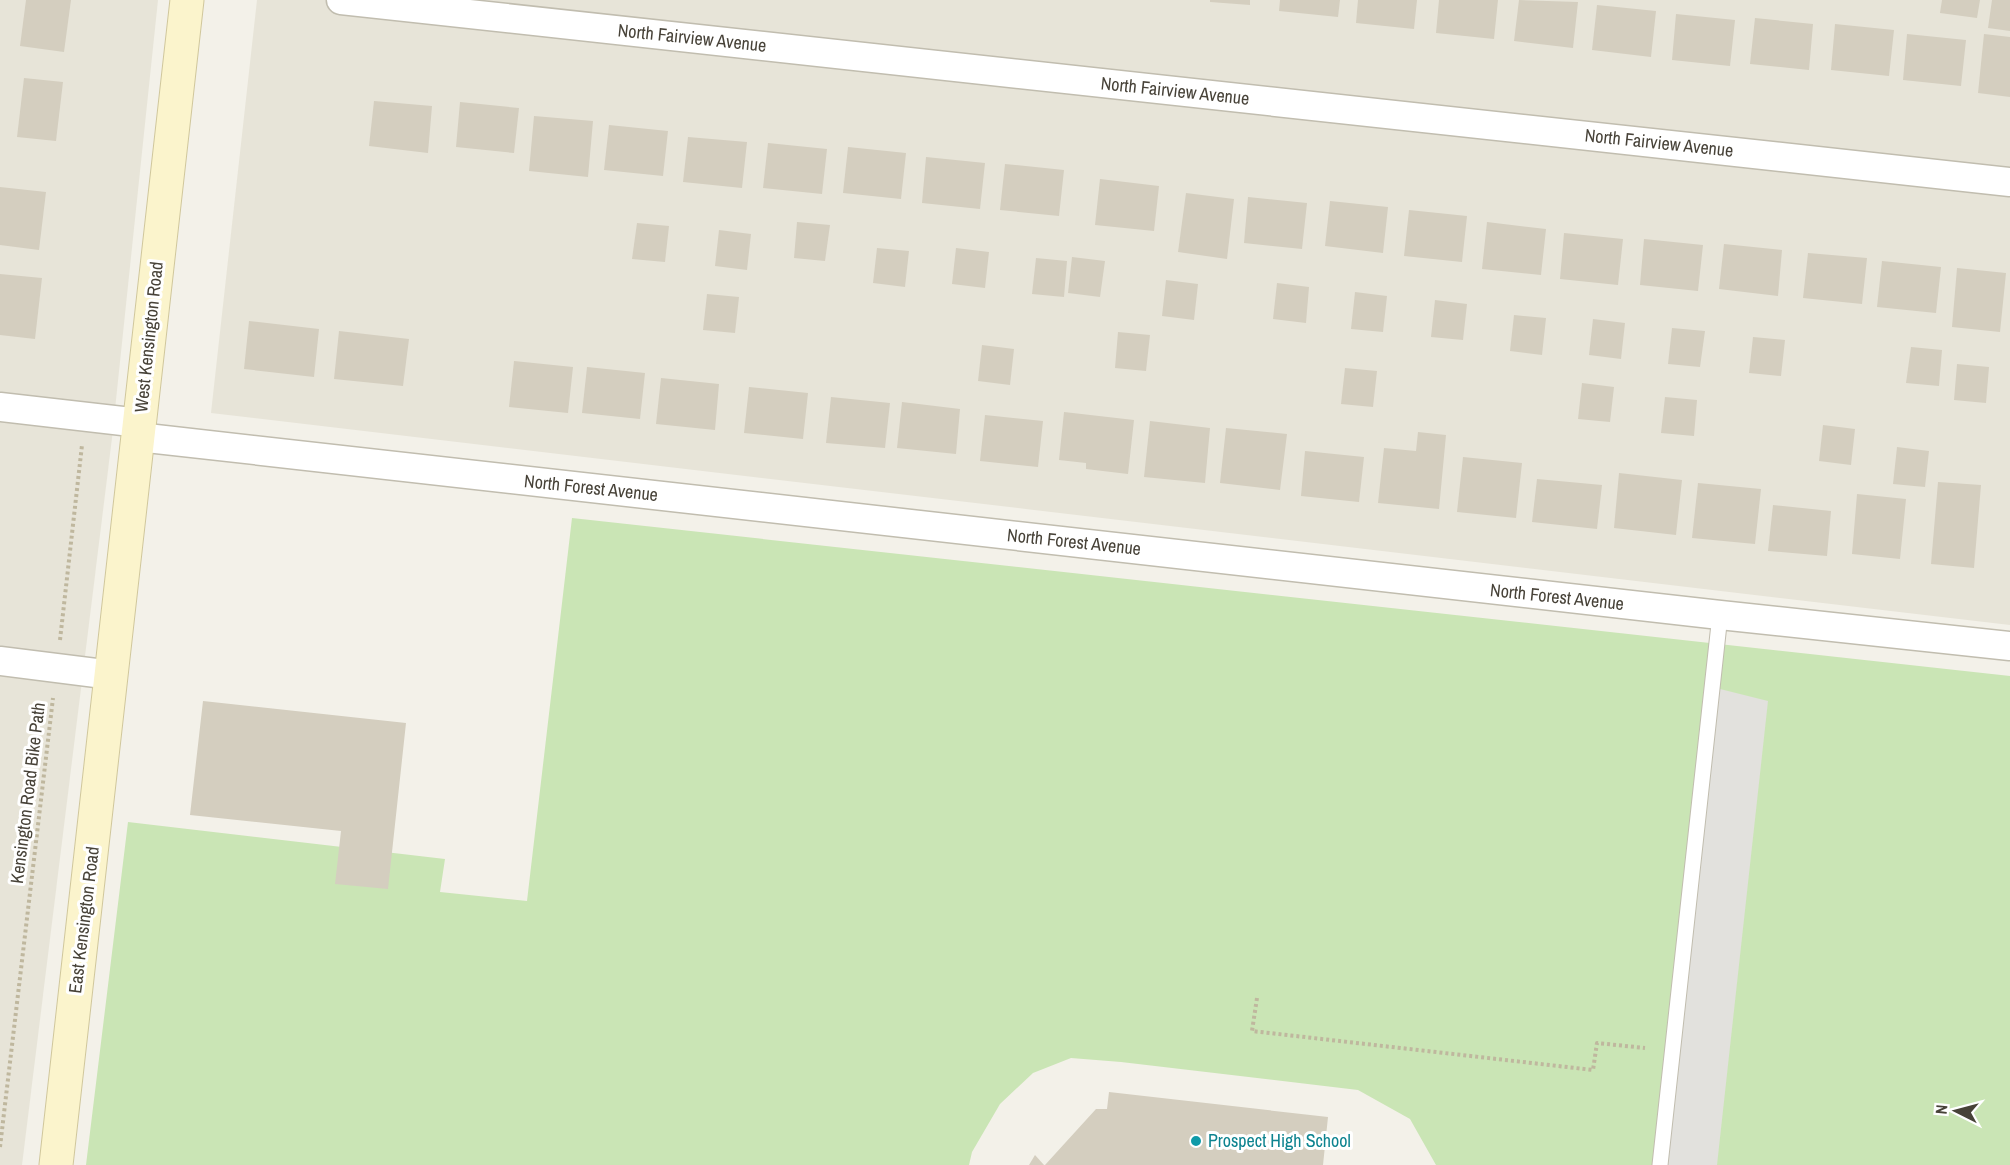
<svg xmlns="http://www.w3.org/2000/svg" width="2010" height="1165" viewBox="0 0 2010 1165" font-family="'Archivo Narrow',sans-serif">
<rect width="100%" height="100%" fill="#f3f1e9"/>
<g fill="#e7e4d8">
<path d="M0 0H158L112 438 22 1165H0Z"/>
<path d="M257 0H2010V625L211 413Z"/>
</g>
<path fill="#cae5b5" d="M572 518 2010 676V1165H1436L1410 1119 1358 1090 1121 1062 1071 1058 1033 1073 1000 1104 972 1152 969 1165H86L128 822 445 859 440 892 527 901Z"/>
<path fill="#e2e1dd" d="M1712 687 1768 701 1717 1165H1660Z"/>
<g fill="#d4cebf">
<path d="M26 0H71L64 52 20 46Z"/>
<path d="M1210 0H1250V5L1210 2Z"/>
<path d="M1280 0H1340L1338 17 1279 11Z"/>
<path d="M1358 0H1417L1414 29 1356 23Z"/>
<path d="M1439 0H1498L1494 39 1436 33Z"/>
<path d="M1519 0 1578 2 1573 48 1514 41Z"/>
<path d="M1942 0H1980L1977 18 1940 13Z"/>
<path d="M1992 0H2010V31L1988 28Z"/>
<path d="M1597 5 1656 11 1651 57 1592 50Z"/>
<path d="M1676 14 1735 20 1730 66 1672 60Z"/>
<path d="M1755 18 1813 24 1809 70 1750 64Z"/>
<path d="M1835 24 1894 30 1889 76 1831 70Z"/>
<path d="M1907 34 1966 40 1961 86 1903 80Z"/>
<path d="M1984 34 2010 37V97L1978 93Z"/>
<path d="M24 78 63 82 56 141 17 137Z"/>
<path d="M374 101 432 106 428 153 369 146Z"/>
<path d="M460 102 519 108 514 153 456 147Z"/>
<path d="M534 116 593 121 588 177 529 171Z"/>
<path d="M609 125 668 131 663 176 604 170Z"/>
<path d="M688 137 747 142 742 188 683 182Z"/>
<path d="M768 143 827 149 822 194 763 188Z"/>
<path d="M848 147 906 153 901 199 843 193Z"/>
<path d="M926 157 985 163 980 209 922 203Z"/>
<path d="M1005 164 1064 170 1059 216 1000 210Z"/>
<path d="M1100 179 1159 186 1154 231 1095 225Z"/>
<path d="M0 187 46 192 39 250 0 245Z"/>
<path d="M1186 193 1234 199 1227 259 1178 252Z"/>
<path d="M1248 197 1307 203 1302 249 1244 243Z"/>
<path d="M1330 201 1388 207 1383 253 1325 246Z"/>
<path d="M1409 210 1467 216 1462 262 1404 256Z"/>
<path d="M797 222 830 225 825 261 794 258Z"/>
<path d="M1487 222 1546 229 1541 275 1482 269Z"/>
<path d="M637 223 669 226 665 262 632 259Z"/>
<path d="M719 230 751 234 747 270 715 266Z"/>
<path d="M1564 233 1623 239 1618 285 1560 279Z"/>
<path d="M1644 239 1703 245 1698 291 1640 285Z"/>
<path d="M1724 244 1782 250 1778 296 1719 289Z"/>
<path d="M877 248 909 251 905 287 873 283Z"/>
<path d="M956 248 989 252 985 288 952 284Z"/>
<path d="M1808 253 1867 258 1862 304 1803 298Z"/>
<path d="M1072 257 1105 261 1100 297 1068 293Z"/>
<path d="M1036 258 1067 261 1064 297 1032 294Z"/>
<path d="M1882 261 1941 267 1936 313 1877 307Z"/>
<path d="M1957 268 2006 273 2000 332 1952 327Z"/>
<path d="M0 274 42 278 35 339 0 335Z"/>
<path d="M1166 280 1198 284 1194 320 1162 316Z"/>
<path d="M1277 283 1309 287 1306 323 1273 319Z"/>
<path d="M1355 292 1387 296 1383 332 1351 329Z"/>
<path d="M707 294 739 297 735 333 703 330Z"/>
<path d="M1435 300 1467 304 1463 340 1431 337Z"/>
<path d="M1514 315 1546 318 1542 355 1510 351Z"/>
<path d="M1593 319 1625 323 1621 359 1589 355Z"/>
<path d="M249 321 319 329 314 377 244 369Z"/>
<path d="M1672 328 1705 331 1700 367 1668 364Z"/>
<path d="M339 331 409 339 403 386 334 379Z"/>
<path d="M1118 332 1150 335 1146 371 1115 368Z"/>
<path d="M1753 337 1785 340 1781 376 1749 373Z"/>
<path d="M982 345 1014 349 1010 385 978 381Z"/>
<path d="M1911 347 1942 350 1939 386 1906 383Z"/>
<path d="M514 361 573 367 568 413 509 407Z"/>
<path d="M1957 364 1989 367 1986 403 1954 400Z"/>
<path d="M587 367 645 373 640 419 582 413Z"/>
<path d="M1345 368 1377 371 1373 407 1341 404Z"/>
<path d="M661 378 719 384 715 430 656 424Z"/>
<path d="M1582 383 1614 387 1610 422 1578 419Z"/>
<path d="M749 387 808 393 803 439 744 433Z"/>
<path d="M831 397 890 403 885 448 826 443Z"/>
<path d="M1665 397 1697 400 1694 436 1661 433Z"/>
<path d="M902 402 960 409 956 454 897 448Z"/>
<path d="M1064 412 1134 420 1128 474 1086 469V463L1059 460Z"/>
<path d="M985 415 1043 421 1038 467 980 461Z"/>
<path d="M1150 421 1210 428 1205 483 1144 477Z"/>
<path d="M1823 425 1855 429 1851 465 1819 461Z"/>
<path d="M1226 428 1287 434 1280 490 1220 483Z"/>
<path d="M1418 432 1446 435 1439 509 1378 503 1384 448 1416 451Z"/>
<path d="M1897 447 1929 451 1925 487 1893 484Z"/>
<path d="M1305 451 1364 457 1359 502 1301 496Z"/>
<path d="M1463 457 1522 463 1516 518 1457 512Z"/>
<path d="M1619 473 1682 480 1676 535 1614 528Z"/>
<path d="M1537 479 1602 485 1597 529 1532 522Z"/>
<path d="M1938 482 1981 485 1974 568 1931 564Z"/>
<path d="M1698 483 1761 489 1755 544 1692 538Z"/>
<path d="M1857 494 1906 499 1900 559 1852 554Z"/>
<path d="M1773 505 1831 511 1827 556 1768 551Z"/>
<path d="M203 701 406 723 388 889 335 884 341 831 190 815Z"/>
<path d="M1109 1092 1328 1117 1323 1165H1045L1096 1109H1107Z"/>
<path d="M1035 1155 1044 1165H1029Z"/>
</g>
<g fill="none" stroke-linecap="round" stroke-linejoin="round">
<g stroke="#c1bdaf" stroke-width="17">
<path id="lane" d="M1660 1165 1720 615"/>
</g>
<g stroke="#c1bdaf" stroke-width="31">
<g id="street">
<path d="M341 0 2010 182"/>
<path d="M0 407 140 423"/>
<path d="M138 437 1720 615 2010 646"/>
<path d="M0 661 112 675"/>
</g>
</g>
<g stroke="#d0c79c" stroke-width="35">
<path id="secondary" d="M56 1165 187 0"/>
</g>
<g stroke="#bfb79e" stroke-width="4" stroke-dasharray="3 3" stroke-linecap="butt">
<path d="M60 640 82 445"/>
<path d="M1257 998 1252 1031 1593 1070 1597 1043 1645 1048"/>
<path d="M0 1147 53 698"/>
</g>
<use href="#lane" stroke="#fff" stroke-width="15"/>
<use href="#street" stroke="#fff" stroke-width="28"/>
<use href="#secondary" stroke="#fbf4cc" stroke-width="33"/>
</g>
<circle fill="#0f9aa8" stroke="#fff" stroke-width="2" cx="1196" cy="1141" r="6"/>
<g text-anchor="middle" stroke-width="6" stroke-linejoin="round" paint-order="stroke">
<g font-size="18" fill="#474238" stroke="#fff">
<text transform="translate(692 38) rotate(6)" y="6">North Fairview Avenue</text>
<text transform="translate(1175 91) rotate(6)" y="6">North Fairview Avenue</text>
<text transform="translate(1659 143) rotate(6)" y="6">North Fairview Avenue</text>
<text transform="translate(149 337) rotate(-84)" y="6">West Kensington Road</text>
<text transform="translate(591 488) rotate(6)" y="6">North Forest Avenue</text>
<text transform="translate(1074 542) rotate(6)" y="6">North Forest Avenue</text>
<text transform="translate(1557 597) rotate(6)" y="6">North Forest Avenue</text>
<text transform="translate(28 793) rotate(-83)" y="6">Kensington Road Bike Path</text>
<text transform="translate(84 920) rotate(-83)" y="6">East Kensington Road</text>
</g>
<g font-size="18" fill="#0d838f" stroke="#fff" text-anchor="start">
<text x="1208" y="1147">Prospect High School</text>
</g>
</g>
<g transform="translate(1956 1111) rotate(276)" stroke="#ffffff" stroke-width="4.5" paint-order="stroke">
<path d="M0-4.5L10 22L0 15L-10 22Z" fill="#474238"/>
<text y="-9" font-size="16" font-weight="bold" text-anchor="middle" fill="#474238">N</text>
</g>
</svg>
